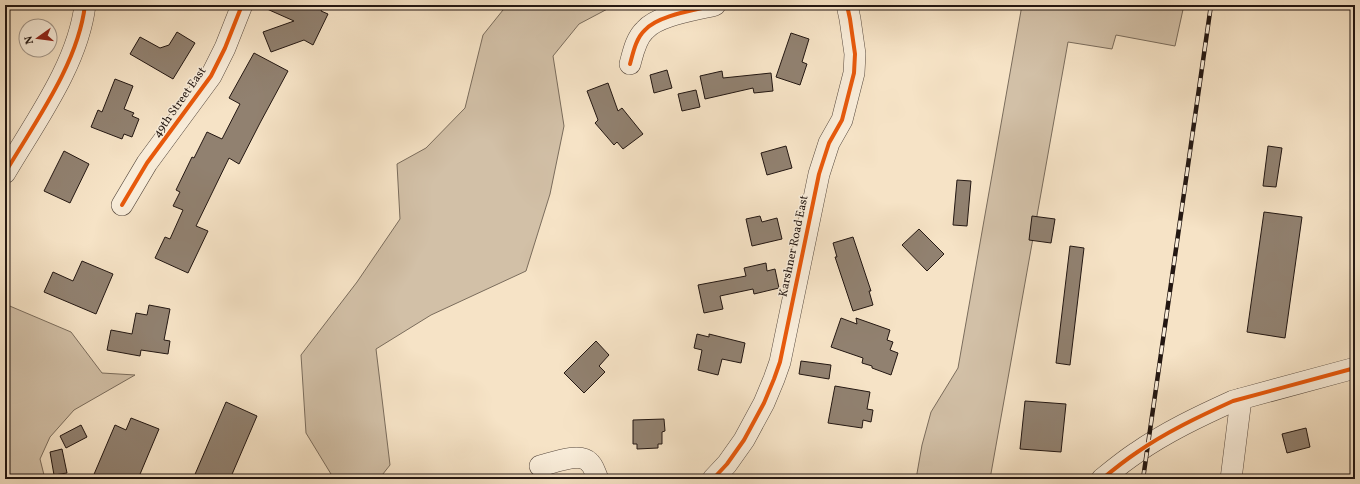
<svg xmlns="http://www.w3.org/2000/svg" width="1360" height="484" viewBox="0 0 1360 484" font-family="Vollkorn,serif">
<rect width="100%" height="100%" fill="#f6e3c6"/>
<filter id="stains"><feTurbulence type="fractalNoise" baseFrequency=".005" numOctaves="4"/><feColorMatrix values="0 0 0 0 .2 0 0 0 0 .09 0 0 0 0 .02 0 0 0 .5 -.17"/></filter>
<radialGradient id="worn" r=".72"><stop offset=".6" stop-color="#630" stop-opacity="0"/><stop offset="1" stop-color="#630" stop-opacity=".3"/></radialGradient>
<g fill="#d2c0a7" stroke="#7a6c5c">
<path d="M507 5H615L579 24 553 56 564 126 550 194 526 271 431 315 376 349 390 465 379 479H330L331 474 306 433 301 355 357 282 400 219 397 164 426 148 465 108 483 35Z"/>
<path d="M1022 5H1184L1175 46 1116 35 1112 49 1068 42 990 479H916L922 445 931 412 958 368Z"/>
<path d="M5 304 71 332 102 373 135 375 74 410 50 437 40 459 45 479H5Z"/>
</g>
<g fill="#918170" stroke="#231712">
<path d="M258 5H324L321 11 328 14 313 45 304 40 271 52 263 32 294 21Z"/>
<path d="M177 32 195 43 173 79 130 54 140 37 160 48 169 45Z"/>
<path d="M791 33 809 39 802 62 807 64 800 85 776 77Z"/>
<path d="M254 53 288 71 260 123 239 164 229 158 196 226 208 231 188 273 155 258 165 237 170 239 183 210 173 206 180 192 176 190 192 157 194 158 207 132 222 139 240 104 229 98Z"/>
<path d="M667 70 672 88 654 93 650 75Z"/>
<path d="M722 71 723 78 771 73 773 91 754 93 753 88 705 99 700 76Z"/>
<path d="M115 79 133 86 124 109 134 113 132 116 139 119 132 137 124 134 122 139 91 127 98 110 102 112Z"/>
<path d="M608 83 618 111 622 108 643 134 623 149 617 142 614 145 595 123 598 120 587 91Z"/>
<path d="M696 90 700 107 682 111 678 94Z"/>
<path d="M786 146 792 168 767 175 761 153Z"/>
<path d="M1268 146 1282 148 1276 187 1263 186Z"/>
<path d="M64 151 89 164 70 203 44 191Z"/>
<path d="M957 180 971 181 967 226 953 225Z"/>
<path d="M1264 212 1302 217 1285 338 1247 332Z"/>
<path d="M760 216 762 222 777 218 782 239 752 246 746 219Z"/>
<path d="M1032 216 1055 219 1051 243 1029 240Z"/>
<path d="M919 229 944 254 927 271 902 245Z"/>
<path d="M853 237 871 291H869L873 305 853 311 835 257H837L833 243Z"/>
<path d="M1070 246 1084 248 1070 365 1056 363Z"/>
<path d="M82 261 113 274 96 314 44 292 53 272 73 281Z"/>
<path d="M766 263 767 271 775 269 779 288 754 294 753 289 720 296 723 309 704 313 698 285 746 276 744 268Z"/>
<path d="M149 305 170 309 164 340 170 341 168 354 141 350 140 356 107 350 111 330 132 334 136 313 147 315Z"/>
<path d="M841 318 857 324 856 318 890 330 887 340 893 342 890 350 898 353 891 375 872 368V366L862 363 863 358 831 347Z"/>
<path d="M697 334 709 337V334L745 343 741 363 722 359 718 375 698 370 702 350 694 348Z"/>
<path d="M596 341 609 355 599 366 605 372 584 393 564 373Z"/>
<path d="M801 361 831 365 829 379 799 374Z"/>
<path d="M835 386 870 392 867 409 873 410 871 422 863 420 862 428 828 423Z"/>
<path d="M1025 401 1066 404 1061 452 1020 449Z"/>
<path d="M226 402 257 416 230 479H193Z"/>
<path d="M131 418 159 429 138 479H92L115 425 126 430Z"/>
<path d="M664 419 665 431 662 432V444H658V448L637 449V444H633V420Z"/>
<path d="M81 425 87 437 66 448 60 436Z"/>
<path d="M1306 428 1310 447 1287 453 1282 434Z"/>
<path d="M62 449 67 473 54 475 50 452Z"/>
</g>
<g fill="none" stroke-linecap="round" stroke-linejoin="round">
<g stroke="#584a3f" stroke-width="22">
<g id="minor">
<path d="M630 64C633 53 636 38 645 30 658 15 696 10 715 5"/>
<path d="M5 173C35 122 78 64 85 5"/>
<path d="M122 205 147 163 211 76 225 48 242 5"/>
<path d="M540 466C552 463 580 452 589 462 594 466 595 473 598 479"/>
<path d="M713 479 727 464 744 440 764 403 774 379 780 362 819 174 829 143 842 120 854 73 855 54 850 19 847 5"/>
<path d="M1102 479C1113 470 1124 461 1136 453 1166 432 1200 416 1233 401L1355 368"/>
<path d="M1231 479 1241 399"/>
</g>
</g>
<use href="#minor" stroke="#f9edda" stroke-width="21"/>
<g stroke="#231712" stroke-width="4.5">
<path id="rail" d="M1143 479 1211 5"/>
</g>
<use href="#rail" stroke="#f9edda" stroke-width="3" stroke-dasharray="9" stroke-linecap="butt"/>
<g stroke="#f9edda" stroke-width="6">
<g id="cycleway">
<path d="M630 64C633 53 636 38 645 30 658 15 696 10 715 5"/>
<path d="M5 173C35 122 78 64 85 5"/>
<path d="M122 205 147 163 211 76 225 48 242 5"/>
<path d="M713 479 727 464 744 440 764 403 774 379 780 362 819 174 829 143 842 120 854 73 855 54 850 19 847 5"/>
<path d="M1102 479C1113 470 1124 461 1136 453 1166 432 1200 416 1233 401L1355 368"/>
</g>
</g>
<use href="#cycleway" stroke="#e8590c" stroke-width="4"/>
</g>
<g text-anchor="middle" stroke-width="3" stroke-linejoin="round" paint-order="stroke">
<g font-size="12" fill="#231712" stroke="#f9edda">
<text transform="translate(179 102) rotate(-55)" y="4">49th Street East</text>
<text transform="translate(793 246) rotate(-78)" y="4">Karshner Road East</text>
</g>
</g>
<rect width="1360" height="484" fill="none" stroke="#f6e3c6" stroke-width="20"/>
<rect x="6" y="6" width="1348" height="472" fill="none" stroke="#231712" stroke-width="2"/>
<rect x="10" y="10" width="1340" height="464" fill="none" stroke="#231712"/>
<g transform="translate(38 38) rotate(256)"><circle r="19" fill="#f9edda" stroke="#a3978a"/>
<path d="M0-3L7 15L0 10L-7 15Z" fill="#8f2418"/>
<text y="-6" font-size="11" font-weight="bold" text-anchor="middle" fill="#231712">N</text>
</g>
<rect width="100%" height="100%" filter="url(#stains)"/>
<rect width="100%" height="100%" fill="url(#worn)"/>
</svg>
